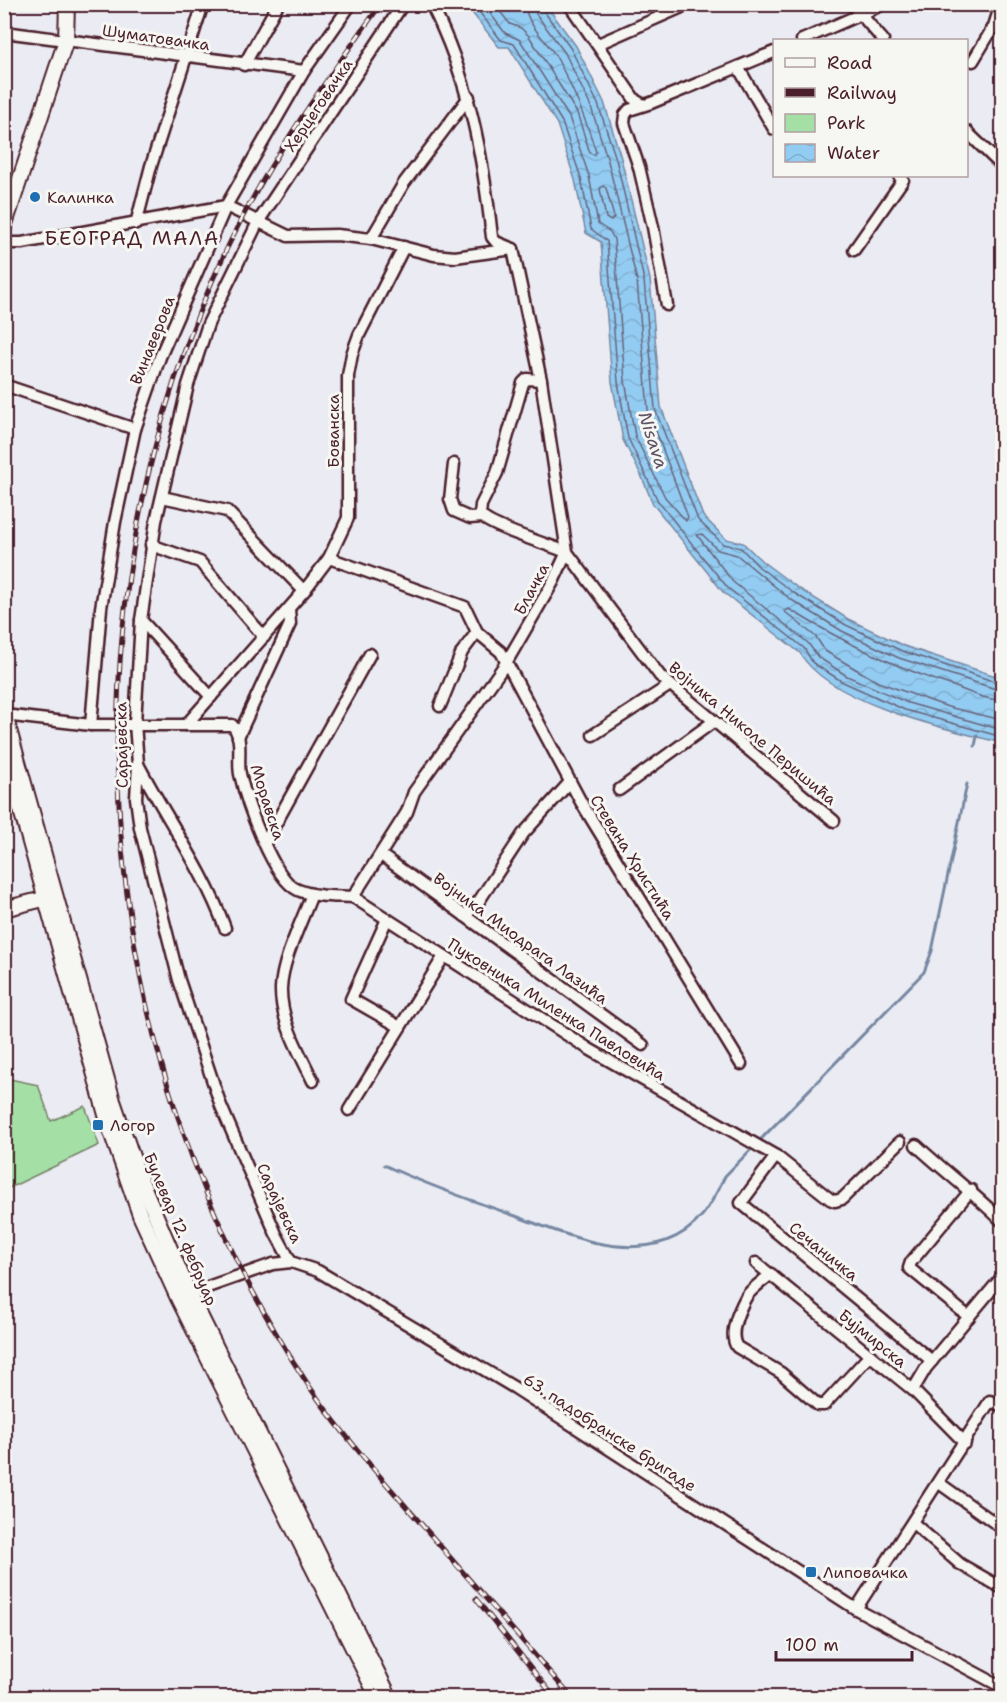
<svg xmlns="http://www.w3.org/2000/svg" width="1007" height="1702" viewBox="0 0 1007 1702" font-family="'Shantell Sans',sans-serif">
<defs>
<pattern id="water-waves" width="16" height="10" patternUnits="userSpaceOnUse" patternTransform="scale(1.5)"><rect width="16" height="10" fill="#93ccf2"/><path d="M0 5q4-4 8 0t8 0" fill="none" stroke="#80afd0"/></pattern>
</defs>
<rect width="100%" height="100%" fill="#ebecf3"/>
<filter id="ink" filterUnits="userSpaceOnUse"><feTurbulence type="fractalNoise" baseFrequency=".0167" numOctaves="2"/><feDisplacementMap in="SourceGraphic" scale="12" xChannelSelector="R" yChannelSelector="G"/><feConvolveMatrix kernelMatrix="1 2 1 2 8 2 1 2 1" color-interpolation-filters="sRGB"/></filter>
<g filter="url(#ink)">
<path fill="#a4e0a6" stroke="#778068" stroke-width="1.5" d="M5 1078 38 1085 51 1121 85 1106 99 1145 5 1190Z"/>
<path fill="url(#water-waves)" stroke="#7687a2" stroke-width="1.5" d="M466 5H546L576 46 604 102 621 158 650 279 661 407 703 516 726 539 743 543 763 562 798 588 848 619 904 646 1002 678V743C949 730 828 703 800 653L723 592 653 504 641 475 623 440 612 382 601 242 586 233 575 180 557 124 509 47H499Z"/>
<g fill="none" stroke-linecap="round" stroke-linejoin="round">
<g stroke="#67647b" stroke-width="1.5">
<path d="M473 4 501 40 514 44 562 122 581 178 591 229 607 241 618 382 628 438 658 501 700 554 728 588 804 648 813 663 843 682 905 710 1002 737"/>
<path d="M483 4 505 33 520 40 569 117 589 176 598 224 610 232 614 239 625 381 635 436 665 497 686 521 688 517 648 410 637 281 608 161 591 107 565 53 536 14 534 4"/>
<path d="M494 4 510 24 521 28 529 36 577 113 590 153 594 155 596 152C586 119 574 90 558 60 549 42 526 26 525 4"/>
<path d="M541 4 543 10 571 49 598 104 616 159 644 280 655 409 698 520 723 544 741 548 759 567 794 593 846 625 902 651 1002 684"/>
<path d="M603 186 606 188 614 217 611 221 606 218 600 189Z"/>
<path d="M1002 691 899 658 842 631 790 599 737 555 718 550 702 534 697 535 733 582 808 643 818 657 847 676 908 703 1002 730"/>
<path d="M1002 700C985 700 967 691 950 685 892 666 841 641 789 609L784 611 816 637 825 651 878 682 948 707 1002 720"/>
</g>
<g stroke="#7687a2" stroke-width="3">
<path d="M975 746 977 736"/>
<path d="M384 1165C424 1184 465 1198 507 1213 555 1230 614 1259 666 1241 699 1229 711 1205 725 1176L924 972 932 951 967 784"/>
</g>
<g stroke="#4a1f2b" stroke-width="15">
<g id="street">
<path d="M431 4C469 78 483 156 492 237L496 242 513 249"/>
<path d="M569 4 635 100 642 104"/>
<path d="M852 4 883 40"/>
<path d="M4 32 304 71"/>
<path d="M802 40 884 4"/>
<path d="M598 44 689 4"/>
<path d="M973 61 994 26 1001 4"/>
<path d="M244 65 278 4"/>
<path d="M738 67 774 129"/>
<path d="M966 131 1002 166"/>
<path d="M136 224 151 166 203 4"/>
<path d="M371 239 404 183 469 97"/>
<path d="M4 243H22L226 206 288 236 337 235 371 239 434 255 455 257 513 249"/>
<path d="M854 250 903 180 899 176"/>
<path d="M667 305 653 227 639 167 624 123 625 115 629 110 651 103 774 52"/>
<path d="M541 380 527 379 523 383 497 473 481 505 480 515C490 527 549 545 567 552"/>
<path d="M4 385 135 429"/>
<path d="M454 464 450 499 454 511 470 518 482 517"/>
<path d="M162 497 227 511 304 591"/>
<path d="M151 545 200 562 264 637"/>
<path d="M567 552 660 676 834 821"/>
<path d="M329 558 465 607 477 632 501 652 581 802 741 1064"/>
<path d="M141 620 211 697"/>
<path d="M440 706 462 652 477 632"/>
<path d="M4 715 91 725H232C244 737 237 759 240 774 246 801 273 880 298 890 315 897 335 896 353 897"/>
<path d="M91 725 101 608 115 522 135 429 160 357 226 206 304 71 351 4"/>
<path d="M186 725 304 591 329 558 348 518V376L352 354 359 335 404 247"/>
<path d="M593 735 670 685"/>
<path d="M238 737 290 624 289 609"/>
<path d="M138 764C167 820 204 870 225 928"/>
<path d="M619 790 713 722"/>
<path d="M266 841 370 654"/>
<path d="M381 855 643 1045"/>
<path d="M312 894C302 921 282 960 281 988 280 1021 300 1053 313 1081"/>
<path d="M353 897 407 812 414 792 506 663 553 582 567 552 541 380 513 249"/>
<path d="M353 897 589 1049 776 1156 830 1199 835 1201 842 1199 900 1142"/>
<path d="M465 916 479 901 523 834 570 782"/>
<path d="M387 919 351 999 400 1027"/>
<path d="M349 1110 444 956"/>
<path d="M916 1145C944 1171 975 1194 1002 1221"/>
<path d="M776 1156 741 1203 932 1361"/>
<path d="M291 1262 276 1234 221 1106 179 980 140 828 136 798 138 764 135 723 141 620 156 521 188 385 208 324 258 222 403 4"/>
<path d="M756 1263 913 1390 965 1443"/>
<path d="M771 1274C763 1281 751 1289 746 1297 739 1310 728 1334 737 1347L781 1373 818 1405H824L870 1355"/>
<path d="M182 1296 273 1264 291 1262 318 1271 515 1388 856 1609 1002 1687"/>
<path d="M969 1317 909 1268 911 1262 971 1190"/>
<path d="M913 1390 926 1368 1002 1277"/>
<path d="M939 1483 1002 1528"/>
<path d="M913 1523 960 1564 1002 1588"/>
<path d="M856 1609 990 1401 1002 1406"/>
</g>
</g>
<g stroke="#4a1f2b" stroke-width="18">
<g id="secondary">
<path d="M4 227 66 40 67 4"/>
<path d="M4 712 113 1101 138 1174 189 1293 390 1698"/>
<path d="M4 749 110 1129 140 1215 178 1298 378 1698"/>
<path d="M4 909 51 897"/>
</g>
</g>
<use href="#street" stroke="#f6f6f2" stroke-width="10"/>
<use href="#secondary" stroke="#f6f6f2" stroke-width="14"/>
<g stroke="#4a1f2b" stroke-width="5">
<g id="rail">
<path d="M381 4C327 79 273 154 233 236 55 600 84 1048 309 1386 339 1430 375 1471 410 1511 464 1574 518 1636 572 1698"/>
<path d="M476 1599 555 1698"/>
</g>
</g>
<use href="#rail" stroke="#f6f6f2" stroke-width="3" stroke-dasharray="9" stroke-linecap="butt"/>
</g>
</g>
<g fill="#1f6fb2" stroke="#f6f6f2" stroke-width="2">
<circle cx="35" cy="197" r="6"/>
<rect x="92" y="1119" width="12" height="12" rx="3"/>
<rect x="805" y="1566" width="12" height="12" rx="3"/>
</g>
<g text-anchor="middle" stroke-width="6" stroke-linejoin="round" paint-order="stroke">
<g font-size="16" fill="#4a1f2b" stroke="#f6f6f2">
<text transform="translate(156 37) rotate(8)" y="6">Шуматовачка</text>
<text transform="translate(318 105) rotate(-56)" y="6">Херцеговачка</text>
<text transform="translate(152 340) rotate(-68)" y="6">Винаверова</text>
<text transform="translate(333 431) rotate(-90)" y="6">Бованска</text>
<text transform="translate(531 589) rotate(-62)" y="6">Блачка</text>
<text transform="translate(753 733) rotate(40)" y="6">Војника Николе Перишића</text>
<text transform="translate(121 745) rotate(-91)" y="6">Сарајевска</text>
<text transform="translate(268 802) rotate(72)" y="6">Моравска</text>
<text transform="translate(633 857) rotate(58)" y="6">Стевана Христића</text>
<text transform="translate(521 938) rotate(36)" y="6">Војника Миодрага Лазића</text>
<text transform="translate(557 1009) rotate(32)" y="6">Пуковника Миленка Павловића</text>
<text transform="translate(280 1203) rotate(65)" y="6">Сарајевска</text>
<text transform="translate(181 1229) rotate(67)" y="6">Булевар 12. фебруар</text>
<text transform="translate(824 1251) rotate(39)" y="6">Сечаничка</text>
<text transform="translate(873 1338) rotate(39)" y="6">Бујмирска</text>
<text transform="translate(610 1432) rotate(33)" y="6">63. падобранске бригаде</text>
</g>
<g font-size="16" fill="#4a1f2b" stroke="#f6f6f2" text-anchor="start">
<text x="47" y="203">Калинка</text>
<text x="110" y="1131">Логор</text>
<text x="823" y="1578">Липовачка</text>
</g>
<g font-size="18" font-style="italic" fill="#605367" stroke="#f6f6f2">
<text transform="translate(653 440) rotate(72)" y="6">Nisava</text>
</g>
<g font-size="20" letter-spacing="1.5" fill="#4a1f2b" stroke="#f6f6f2">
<text x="132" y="245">БЕОГРАД МАЛА</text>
</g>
</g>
<rect width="1007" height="1702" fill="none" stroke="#f6f6f2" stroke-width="24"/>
<rect x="12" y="12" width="983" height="1678" fill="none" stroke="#4a1f2b" stroke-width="2" filter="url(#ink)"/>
<rect x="773" y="39" width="195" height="138" fill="#f6f6f2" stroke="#b1a0a2" stroke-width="1.5"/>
<rect x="785" y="58" width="30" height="9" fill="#f6f6f2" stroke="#b1a0a2" stroke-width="1.5"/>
<text x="827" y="69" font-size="18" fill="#4a1f2b">Road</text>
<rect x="785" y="88" width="30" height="9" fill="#4a1f2b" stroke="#b1a0a2" stroke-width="1.5"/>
<text x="827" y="99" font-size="18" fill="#4a1f2b">Railway</text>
<rect x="785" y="114" width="30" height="18" fill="#a4e0a6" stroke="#b1a0a2" stroke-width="1.5"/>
<text x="827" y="129" font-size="18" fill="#4a1f2b">Park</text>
<rect x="785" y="144" width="30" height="18" fill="url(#water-waves)" stroke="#b1a0a2" stroke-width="1.5"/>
<text x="827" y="159" font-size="18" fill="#4a1f2b">Water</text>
<path d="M776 1651v9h136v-9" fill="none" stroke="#4a1f2b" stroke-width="3"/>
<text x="785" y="1651" font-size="18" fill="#4a1f2b" stroke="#f6f6f2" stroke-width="4.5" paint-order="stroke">100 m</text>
</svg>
